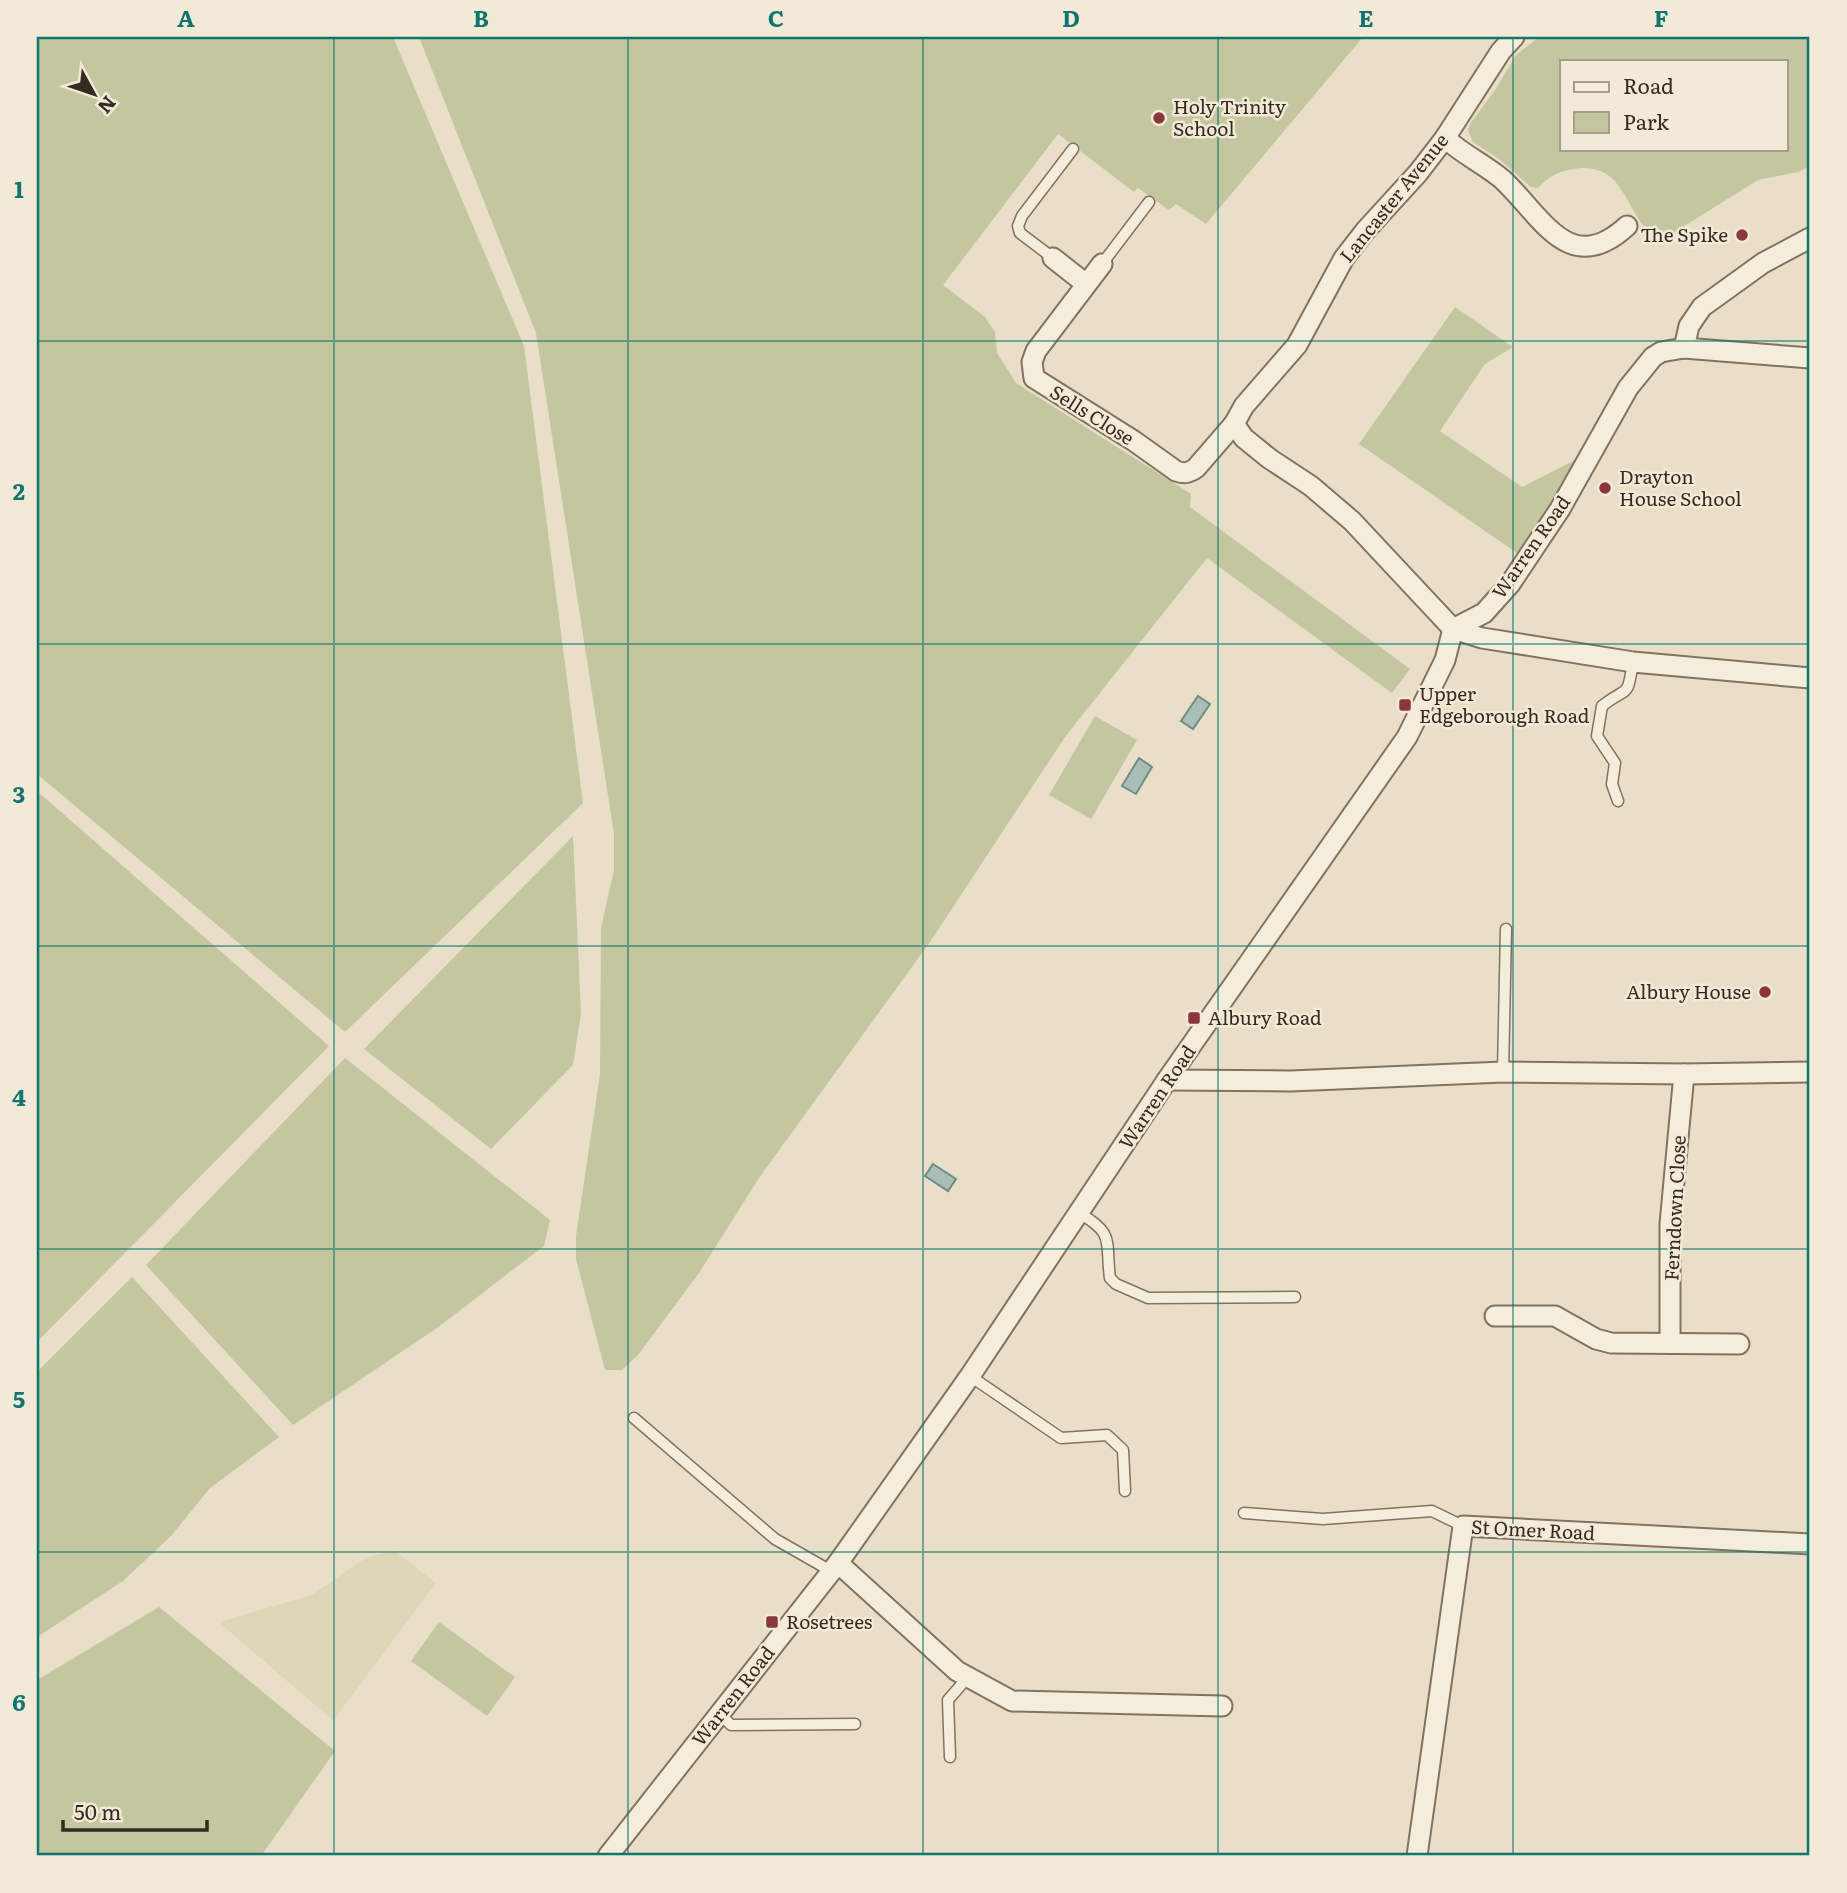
<svg xmlns="http://www.w3.org/2000/svg" width="1847" height="1893" viewBox="0 0 1847 1893" font-family="Literata,serif">
<rect width="100%" height="100%" fill="#e9dfc9"/>
<path fill="#ded7b7" d="M395 1551 436 1583 333 1721 221 1624 226 1620 312 1595 367 1557Z"/>
<g fill="#c3c69e" fill-rule="evenodd">
<path d="M40 37H393L524 346 583 803 345 1032 37 774V40Z"/>
<path d="M419 37H1363L1206 224 1176 204 1169 210 1138 188 1134 192 1058 134 943 285 985 317 995 332 997 353 1016 383 1191 494 1190 507 1410 669 1392 693 1207 558 1065 737 930 942 759 1178 699 1273 638 1355 622 1370H605L576 1259V1236L600 1074 601 928 614 870V834L536 333Z"/>
<path d="M1539 37H1810V166L1798 172 1758 180 1670 235 1660 238C1625 223 1630 166 1581 168 1562 170 1551 174 1538 188L1531 187 1499 159 1473 142 1468 131 1470 124 1495 90 1516 55ZM1562 61H1786V149H1562Z"/>
<path d="M1455 307 1513 347 1485 364 1440 431 1522 487 1593 451 1527 560 1359 444Z"/>
<path d="M1095 716 1137 740 1091 819 1049 795Z"/>
<path d="M37 791 329 1046 37 1342Z"/>
<path d="M573 836 581 1013 573 1065 491 1149 364 1049Z"/>
<path d="M345 1058 550 1220 544 1246 437 1328 293 1425 146 1265Z"/>
<path d="M132 1277 279 1437 210 1488 171 1536 123 1581 37 1637V1372Z"/>
<path d="M159 1607 335 1751 261 1856H37V1680Z"/>
<path d="M439 1622 515 1677 487 1716 411 1661Z"/>
</g>
<g fill="#a9beb7" stroke="#718c84" stroke-width="2">
<path d="M1198 696 1210 704 1193 729 1181 721Z"/>
<path d="M1139 758 1152 767 1136 794 1122 786Z"/>
<path d="M933 1164 956 1179 948 1191 925 1176Z"/>
</g>
<g fill="none" stroke-linecap="round" stroke-linejoin="round">
<g stroke="#837260" stroke-width="13">
<g id="service">
<path d="M1053 258 1020 233 1018 226 1022 216 1073 149"/>
<path d="M1102 264 1149 202"/>
<path d="M1618 801 1612 784 1615 763 1597 736 1602 706C1628 685 1627 701 1633 662"/>
<path d="M1503 1072 1506 929"/>
<path d="M1079 1213C1116 1234 1105 1242 1110 1278L1116 1284 1148 1298 1295 1297"/>
<path d="M970 1376 1061 1438 1107 1435 1123 1450 1125 1491"/>
<path d="M634 1418 775 1539 831 1571"/>
<path d="M1244 1513 1323 1519 1432 1511 1463 1526"/>
<path d="M719 1713 731 1725 855 1724"/>
<path d="M950 1757 948 1700 968 1677"/>
</g>
</g>
<g stroke="#837260" stroke-width="23">
<g id="minor">
<path d="M1445 138C1462 154 1484 164 1502 179 1542 216 1569 279 1627 226"/>
<path d="M1053 258 1086 284"/>
<path d="M1102 264 1036 351 1032 362 1034 378 1134 441 1176 471C1184 474 1189 473 1196 468L1234 424 1244 406 1297 345 1344 258 1365 231 1418 173 1445 138 1501 51 1514 37"/>
<path d="M1684 348 1689 326 1702 307 1763 263 1810 238"/>
<path d="M1234 424 1244 438 1270 459 1311 486 1352 521 1453 629 1482 638 1633 662 1810 678"/>
<path d="M1167 1080 1291 1081 1503 1072 1684 1074 1810 1072"/>
<path d="M1495 1316H1555L1596 1339 1611 1343 1739 1344"/>
<path d="M1670 1342V1224L1684 1074"/>
<path d="M838 1563 957 1671 1012 1701 1222 1706"/>
<path d="M608 1856 838 1563 970 1376 1167 1080 1407 737 1445 660 1453 629 1484 613 1510 584 1560 509 1628 388 1653 357 1661 352 1684 348 1810 358"/>
<path d="M1417 1856 1463 1526 1810 1544"/>
</g>
</g>
<use href="#service" stroke="#f5eddb" stroke-width="10"/>
<use href="#minor" stroke="#f5eddb" stroke-width="19"/>
</g>
<path fill="none" stroke="#0f766e" stroke-width="2" stroke-opacity="0.55" d="M334 37V1856M628 37V1856M923 37V1856M1218 37V1856M1513 37V1856M37 341H1810M37 644H1810M37 946H1810M37 1249H1810M37 1552H1810"/>
<g fill="#8b373a" stroke="#f2e9d7" stroke-width="2.5">
<circle cx="1159" cy="118" r="7"/>
<circle cx="1742" cy="235" r="7"/>
<circle cx="1605" cy="488" r="7"/>
<rect x="1398" y="698" width="14" height="14" rx="3.5"/>
<circle cx="1765" cy="992" r="7"/>
<rect x="1187" y="1011" width="14" height="14" rx="3.5"/>
<rect x="765" y="1615" width="14" height="14" rx="3.5"/>
</g>
<g text-anchor="middle" stroke-width="5" stroke-linejoin="round" paint-order="stroke">
<g font-size="19" fill="#362b21" stroke="#f2e9d7" text-anchor="start">
<text x="1173" y="114">Holy Trinity<tspan x="1173" dy="22">School</tspan></text>
<text x="1728" y="242" text-anchor="end">The Spike</text>
<text x="1619" y="484">Drayton<tspan x="1619" dy="22">House School</tspan></text>
<text x="1419" y="701">Upper<tspan x="1419" dy="22">Edgeborough Road</tspan></text>
<text x="1751" y="999" text-anchor="end">Albury House</text>
<text x="1208" y="1025">Albury Road</text>
<text x="786" y="1629">Rosetrees</text>
</g>
<g font-size="19" fill="#362b21" stroke="#f2e9d7">
<text transform="translate(1394 198) rotate(-51)" y="7">Lancaster Avenue</text>
<text transform="translate(1092 415) rotate(32)" y="7">Sells Close</text>
<text transform="translate(1531 547) rotate(-55)" y="7">Warren Road</text>
<text transform="translate(1157 1097) rotate(-56)" y="7">Warren Road</text>
<text transform="translate(1675 1208) rotate(-87)" y="7">Ferndown Close</text>
<text transform="translate(1533 1530) rotate(3)" y="7">St Omer Road</text>
<text transform="translate(733 1696) rotate(-52)" y="7">Warren Road</text>
</g>
</g>
<rect width="1847" height="1893" fill="none" stroke="#f2e9d7" stroke-width="77"/>
<rect x="1560" y="60" width="228" height="91" fill="#f2e9d7" stroke="#a79d8e" stroke-width="2"/>
<rect x="1574" y="82" width="35" height="10" fill="#f5eddb" stroke="#a79d8e" stroke-width="2"/>
<text x="1623" y="94" font-size="21" fill="#362b21">Road</text>
<rect x="1574" y="112" width="35" height="21" fill="#c3c69e" stroke="#a79d8e" stroke-width="2"/>
<text x="1623" y="130" font-size="21" fill="#362b21">Park</text>
<g transform="translate(94 94) rotate(130)" stroke="#f2e9d7" stroke-width="5" paint-order="stroke">
<path d="M0-5L12 26L0 18L-12 26Z" fill="#362b21"/>
<text y="-10" font-size="19" font-weight="bold" text-anchor="middle" fill="#362b21">N</text>
</g>
<path d="M63 1820v10h144v-10" fill="none" stroke="#362b21" stroke-width="3.5"/>
<text x="74" y="1820" font-size="21" fill="#362b21" stroke="#f2e9d7" stroke-width="5" paint-order="stroke">50 m</text>
<rect x="38" y="38" width="1770" height="1816" fill="none" stroke="#0f766e" stroke-width="2.5"/>
<g font-size="23" text-anchor="middle" font-weight="bold" fill="#0f766e">
<text x="186" y="27">A</text>
<text x="481" y="27">B</text>
<text x="776" y="27">C</text>
<text x="1071" y="27">D</text>
<text x="1366" y="27">E</text>
<text x="1661" y="27">F</text>
<text x="19" y="198">1</text>
<text x="19" y="500">2</text>
<text x="19" y="803">3</text>
<text x="19" y="1106">4</text>
<text x="19" y="1408">5</text>
<text x="19" y="1711">6</text>
</g>
</svg>
